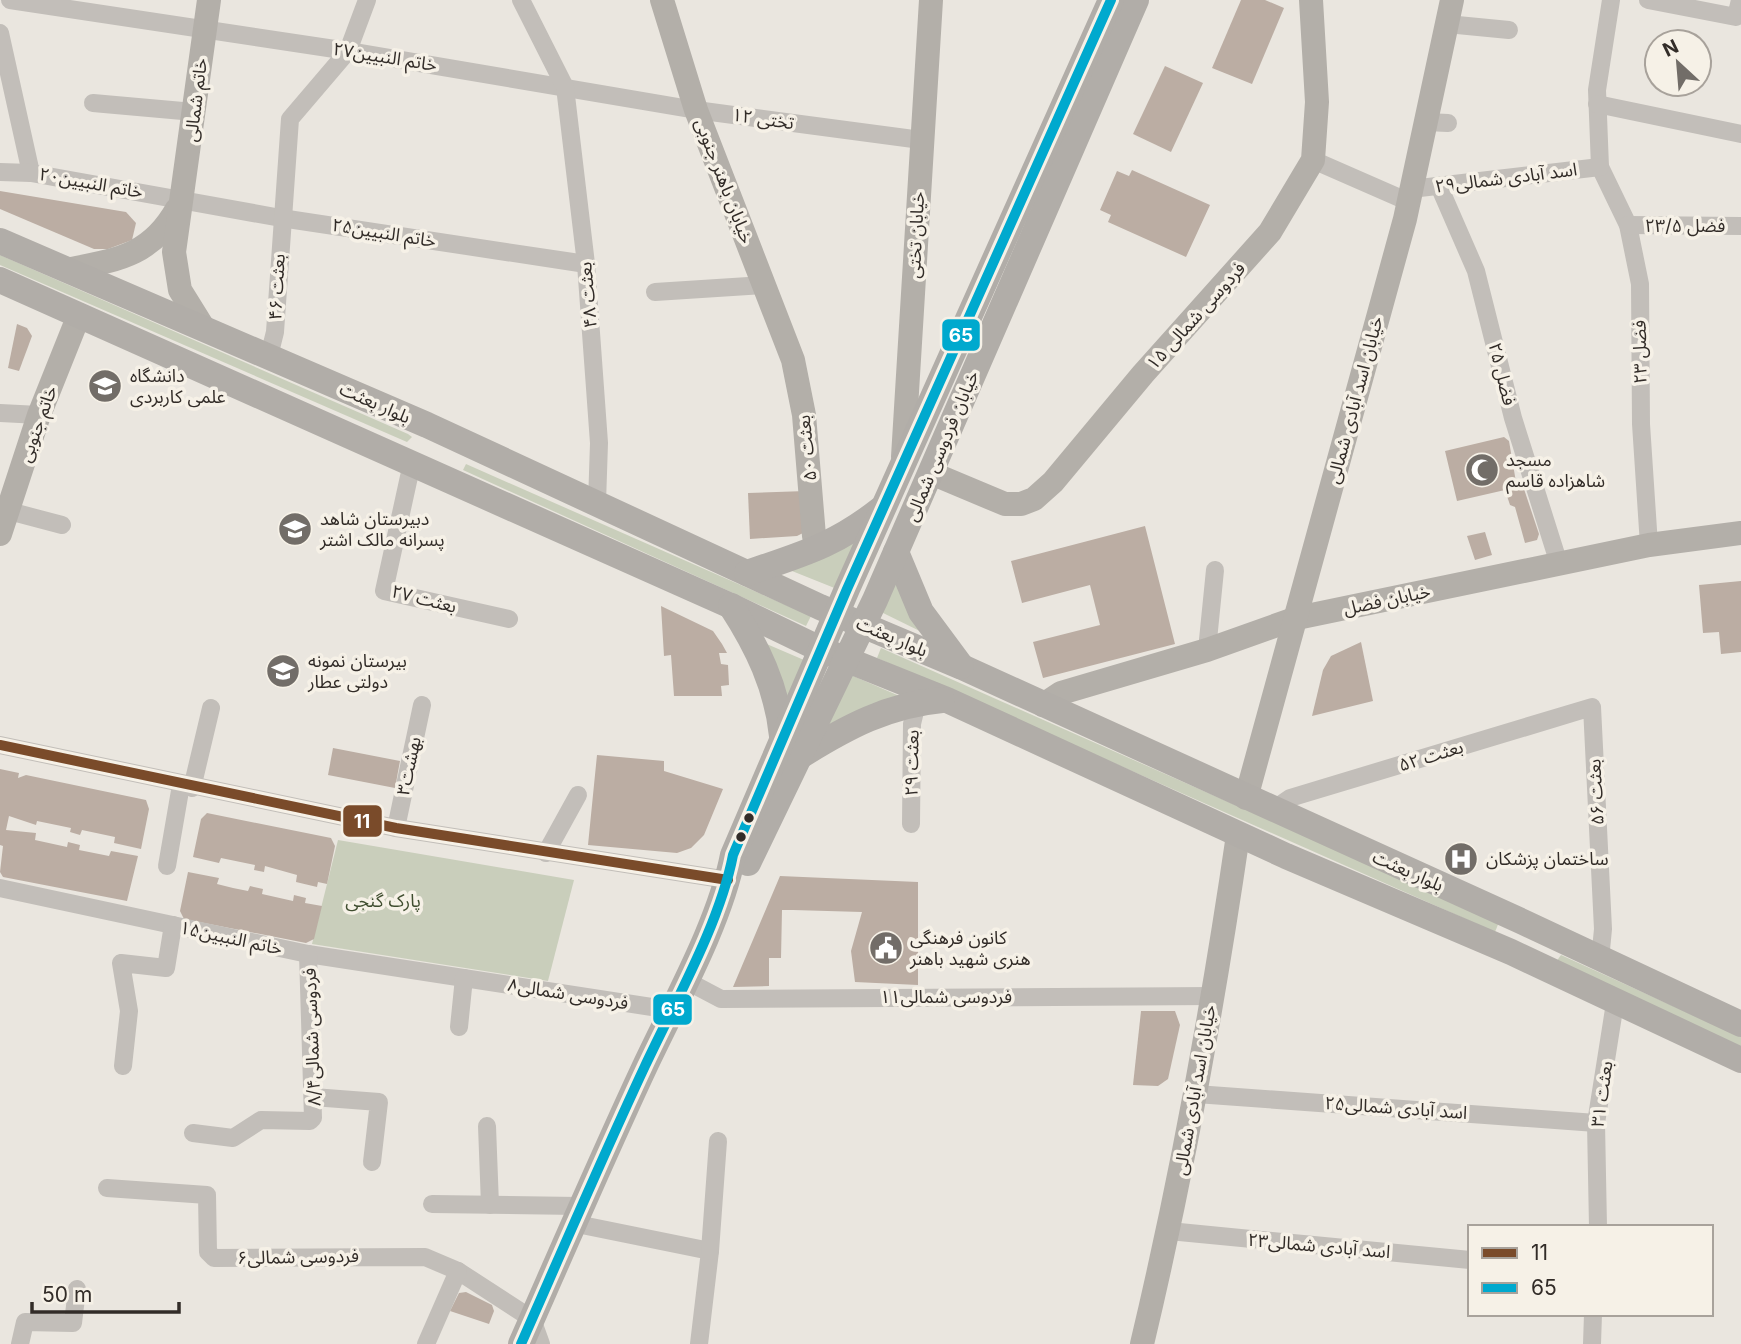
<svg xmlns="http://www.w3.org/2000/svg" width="1741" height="1344" viewBox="0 0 1741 1344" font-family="Inter,'Noto Sans Arabic',sans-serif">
<rect width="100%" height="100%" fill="#eae6df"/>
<g fill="#c9cebb">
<path d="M0 255 408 434 412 437 407 442 0 265Z"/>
<path d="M466 464 811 616 806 626 463 470Z"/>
<path d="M859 538 837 589 782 567Z"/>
<path d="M895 574 934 638 879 611Z"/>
<path d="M762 642 804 660 785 704Z"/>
<path d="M881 648 1499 922 1495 932 877 658Z"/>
<path d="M851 675 904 698 826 730Z"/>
<path d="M338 840 574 880 548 981 312 944Z"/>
<path d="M1561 955 1741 1037V1048L1556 962Z"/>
</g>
<g fill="#bbada3">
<path d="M1241 0H1265L1284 8 1252 84 1212 68Z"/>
<path d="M1165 66 1203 83 1171 152 1133 134Z"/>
<path d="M1132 170 1210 205 1186 257 1108 222 1111 215 1100 210 1117 171 1129 176Z"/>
<path d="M0 191 126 212 136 223 132 240 108 249H94L0 209Z"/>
<path d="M17 324 27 328 32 336 19 371 8 368Z"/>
<path d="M1504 437 1509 441 1517 488 1523 486 1539 534 1537 540 1525 543 1515 507 1510 505 1505 490 1457 501 1445 451Z"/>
<path d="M806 491 803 533 797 536 750 539 748 493Z"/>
<path d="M1145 526 1175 644 1043 678 1033 642 1100 625 1090 585 1022 603 1011 561Z"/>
<path d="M1485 532 1492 555 1475 560 1467 536Z"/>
<path d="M1741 581V652L1721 654 1719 632 1703 633 1699 585Z"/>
<path d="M661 606 713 631 722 644 727 653H719L721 664 728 665 729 685 721 686 722 696H674L671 655 664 656Z"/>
<path d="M1361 642 1373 701 1312 716 1323 670 1331 656Z"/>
<path d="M333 748 400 761 395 788 328 775Z"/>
<path d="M597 755 664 761V771L723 789 704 835 691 848 677 853 588 845Z"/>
<path d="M0 769 19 773 18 778 26 775 146 800 149 809 141 849 114 843 115 837 82 830 80 835 70 832 71 828 37 821 36 825 9 816 6 830 36 833 35 840 67 847 68 842 80 845 79 850 109 856 111 851 138 856 127 901 3 877 0 872 3 846 0 845Z"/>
<path d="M207 813 331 838 335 846 327 884 318 882 317 887 296 882 297 875 265 866 264 872 254 870 255 865 221 858 219 863 193 857 201 819Z"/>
<path d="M188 872 219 878 217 884 233 888 248 891 250 886 263 889 262 894 293 901 294 895 306 898 305 903 322 906 314 939 306 943 184 919 180 911Z"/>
<path d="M780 876 918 882V985L855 982 851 951 862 912 793 910H782L781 958H769V986L733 987Z"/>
<path d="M1141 1011H1175L1180 1025 1168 1079 1158 1086 1133 1085Z"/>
<path d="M466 1292 492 1305 494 1311 489 1324 450 1311 459 1293Z"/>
</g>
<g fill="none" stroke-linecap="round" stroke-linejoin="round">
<g stroke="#c2beb9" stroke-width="18">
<path d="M10 0 348 51 696 110 921 140"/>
<path d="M521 0 565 87 586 264 599 443 597 503"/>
<path d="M1611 0 1597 90 1600 167 1628 225 1640 284 1641 424 1649 545"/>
<path d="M1648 0 1736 17 1740 0"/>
<path d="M1447 24 1509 30"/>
<path d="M0 33 31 173"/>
<path d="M93 103 194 112"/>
<path d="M1597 104 1741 134"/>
<path d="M1426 122 1448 123"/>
<path d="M1313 160 1409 202"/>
<path d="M0 172 31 173 281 218 586 264"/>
<path d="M1439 186 1476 271 1513 418 1559 564"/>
<path d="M1411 189 1600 167"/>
<path d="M1628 225 1741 226"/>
<path d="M655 292 764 285"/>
<path d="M269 356 275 332 290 119 348 51 367 0"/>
<path d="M0 413 39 415"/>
<path d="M412 463 384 591 509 619"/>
<path d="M9 511 62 525"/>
<path d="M1207 650 1215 570"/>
<path d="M0 745 396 828 728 880"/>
<path d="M192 788 211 708"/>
<path d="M1273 810 1290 798 1592 707 1603 929 1600 960"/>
<path d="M911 824 912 724 917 703"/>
<path d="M396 828 422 705"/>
<path d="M546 853 578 795"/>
<path d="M167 866 181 785"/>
<path d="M0 888 308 954 671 1010"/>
<path d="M685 980 721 999 1213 996"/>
<path d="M459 1027 464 978"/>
<path d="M123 1066 129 1011 121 963 166 968 173 925"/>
<path d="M1196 1094 1596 1123"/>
<path d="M313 1097 379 1102 372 1162"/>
<path d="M487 1126 490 1205"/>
<path d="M193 1133 233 1138 261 1120 310 1121 313 1118 308 954"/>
<path d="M107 1188 207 1195 208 1252 214 1258 425 1257 458 1271 532 1319 541 1344"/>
<path d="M432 1204 579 1206"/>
<path d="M572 1223 710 1251 699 1344"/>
<path d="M1598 1227 1596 1123 1615 1003"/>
<path d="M1169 1231 1470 1260"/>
<path d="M710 1251 718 1141"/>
<path d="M20 1344 25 1322 73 1323 77 1289"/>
<path d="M426 1344 458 1271"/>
<path d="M1592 1344 1593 1314"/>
</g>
<g stroke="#b3afa9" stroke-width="24">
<path d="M662 0 696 110 793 360 804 415 814 536"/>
<path d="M66 270C116 260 150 257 177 209"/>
<path d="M203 327 180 290 174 252 209 0"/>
<path d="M903 457 931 0"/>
<path d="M931 473 1005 504H1021L1034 499 1053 482 1143 374 1270 232 1313 160 1317 102 1311 0"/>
<path d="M0 534 39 415 79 315"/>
<path d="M1043 705 1061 693 1207 650 1297 618 1649 545 1741 533"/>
<path d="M1246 798 1405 219 1452 0"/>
<path d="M1142 1344C1182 1176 1213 1006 1238 835"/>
</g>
<g stroke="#b1ada8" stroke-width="26">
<path d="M0 241 427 425 820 607 962 667 1523 922 1741 1024"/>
<path d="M0 280 731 606 820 649 947 700 1286 856 1511 952 1741 1060"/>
<path d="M896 552 921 612 961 666"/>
<path d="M747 573C802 554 834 546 881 509"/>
<path d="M731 606C757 646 777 687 782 736"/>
<path d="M802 755C847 727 888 705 942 700"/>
<path d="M748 863 875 600 1136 0"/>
<path d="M521 1344C562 1251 602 1158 645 1066 675 1002 720 923 733 855L847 589 1111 0"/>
</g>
<g stroke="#f6f1e7" stroke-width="16">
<path id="bus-1" d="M0 745 396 828 728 880"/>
</g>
<g stroke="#f6f1e7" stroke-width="16">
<path id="bus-2" d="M521 1344C562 1251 602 1158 645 1066 675 1002 720 923 733 855L847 589 1111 0"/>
</g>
<use href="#bus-1" stroke="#7a4b2a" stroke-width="10"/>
<use href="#bus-2" stroke="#00a9ce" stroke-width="10"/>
</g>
<defs>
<g id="university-disc" transform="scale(1.75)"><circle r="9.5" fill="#726d68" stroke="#f6f1e7"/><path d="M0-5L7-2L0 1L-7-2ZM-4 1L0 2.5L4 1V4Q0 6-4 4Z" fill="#fff"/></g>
<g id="mosque-disc" transform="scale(1.75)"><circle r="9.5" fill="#726d68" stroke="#f6f1e7"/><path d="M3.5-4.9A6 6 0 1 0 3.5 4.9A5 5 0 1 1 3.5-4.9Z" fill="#fff"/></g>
<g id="school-disc" transform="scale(1.75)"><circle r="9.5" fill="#726d68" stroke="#f6f1e7"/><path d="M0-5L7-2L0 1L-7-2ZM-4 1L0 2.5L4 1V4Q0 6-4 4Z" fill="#fff"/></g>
<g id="hospital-disc" transform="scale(1.75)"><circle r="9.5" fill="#726d68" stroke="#f6f1e7"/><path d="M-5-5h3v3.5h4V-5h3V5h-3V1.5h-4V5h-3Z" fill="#fff"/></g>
<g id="civic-disc" transform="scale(1.75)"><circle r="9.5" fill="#726d68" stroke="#f6f1e7"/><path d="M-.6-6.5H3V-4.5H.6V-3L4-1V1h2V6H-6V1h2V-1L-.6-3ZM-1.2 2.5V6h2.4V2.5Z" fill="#fff"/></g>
</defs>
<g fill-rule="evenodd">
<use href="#university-disc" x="105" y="386"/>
<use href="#mosque-disc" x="1482" y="470"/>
<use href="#school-disc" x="295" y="529"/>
<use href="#school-disc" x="283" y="671"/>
<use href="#hospital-disc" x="1461" y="859"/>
<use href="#civic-disc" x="886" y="948"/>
</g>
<g fill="#322c28" stroke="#f6f1e7" stroke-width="2.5">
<circle cx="749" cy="818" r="6"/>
<circle cx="741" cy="837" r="6"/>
</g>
<g text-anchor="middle" stroke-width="7" stroke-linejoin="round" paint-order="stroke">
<g font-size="18" fill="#322c28" stroke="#f6f1e7">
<text transform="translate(385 57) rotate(9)" y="6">خاتم النبیین۲۷</text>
<text transform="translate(196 100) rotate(-83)" y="6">خاتم شمالی</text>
<text transform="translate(763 119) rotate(8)" y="6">تختی ۱۲</text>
<text transform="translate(1506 178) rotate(-7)" y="6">اسد آبادی شمالی۲۹</text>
<text transform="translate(724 181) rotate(69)" y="6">خیابان باهنر جنوبی</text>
<text transform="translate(91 183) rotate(10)" y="6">خاتم النبیین۲۰</text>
<text x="1685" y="232">فضل ۲۳/۵</text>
<text transform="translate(384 233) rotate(9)" y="6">خاتم النبیین۲۵</text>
<text transform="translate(916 235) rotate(-87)" y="6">خیابان تختی</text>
<text transform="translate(277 287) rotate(-87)" y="6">بعثت ۴۶</text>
<text transform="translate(588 295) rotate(-95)" y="6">بعثت ۴۸</text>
<text transform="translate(1196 316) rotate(-48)" y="6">فردوسی شمالی ۱۵</text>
<text transform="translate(1640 352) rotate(-91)" y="6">فضل ۲۳</text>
<text transform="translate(1502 374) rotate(76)" y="6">فضل ۲۵</text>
<text transform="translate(1355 400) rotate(-75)" y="6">خیابان اسد آبادی شمالی</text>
<text transform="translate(375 403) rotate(24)" y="6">بلوار بعثت</text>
<text transform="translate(38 424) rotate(-70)" y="6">خاتم جنوبی</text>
<text transform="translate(942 446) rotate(-67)" y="6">خیابان فردوسی شمالی</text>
<text transform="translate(807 448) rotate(-96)" y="6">بعثت ۵۰</text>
<text transform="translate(424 599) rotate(14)" y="6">بعثت ۲۷</text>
<text transform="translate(1387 600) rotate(-12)" y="6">خیابان فضل</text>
<text transform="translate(892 637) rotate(23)" y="6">بلوار بعثت</text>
<text transform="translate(1431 756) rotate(-17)" y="6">بعثت ۵۲</text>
<text transform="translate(912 763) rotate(-89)" y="6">بعثت ۲۹</text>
<text transform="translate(409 766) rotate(-78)" y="6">بهشت۳</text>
<text transform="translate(1596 792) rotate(-93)" y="6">بعثت ۵۶</text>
<text transform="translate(1408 871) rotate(24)" y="6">بلوار بعثت</text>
<text transform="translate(231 938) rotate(12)" y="6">خاتم النببین۱۵</text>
<text transform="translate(568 994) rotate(9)" y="6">فردوسی شمالی۸</text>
<text x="946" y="1003">فردوسی شمالی۱۱</text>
<text transform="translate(312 1037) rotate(-92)" y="6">فردوسی شمالی۸/۴</text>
<text transform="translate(1195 1090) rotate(-80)" y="6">خیابان اسد آبادی شمالی</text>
<text transform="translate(1602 1094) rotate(-82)" y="6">بعثت ۳۱</text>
<text transform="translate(1396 1108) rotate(4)" y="6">اسد آبادی شمالی۲۵</text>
<text transform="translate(1319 1246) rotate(5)" y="6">اسد آبادی شمالی۲۳</text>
<text transform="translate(298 1257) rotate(-1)" y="6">فردوسی شمالی۶</text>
</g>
<g font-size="18" fill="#322c28" stroke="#f6f1e7" text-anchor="start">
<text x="130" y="382">دانشگاه<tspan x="130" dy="21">علمی کاربردی</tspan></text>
<text x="1506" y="466">مسجد<tspan x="1506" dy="21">شاهزاده قاسم</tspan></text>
<text x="320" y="525">دبیرستان شاهد<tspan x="320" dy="21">پسرانه مالک اشتر</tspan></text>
<text x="308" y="667">بیرستان نمونه<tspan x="308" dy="21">دولتی عطار</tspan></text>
<text x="1486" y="865">ساختمان پزشکان</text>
<text x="910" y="944">کانون فرهنگی<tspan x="910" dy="21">هنری شهید باهنر</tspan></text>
</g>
<g font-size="18" fill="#3f4d2f" stroke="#f6f1e7">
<text x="383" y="907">پارک گنجی</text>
</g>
</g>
<g stroke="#f6f1e7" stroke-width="2.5">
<rect x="941" y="318" width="40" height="34" rx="7" fill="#00a9ce"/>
<rect x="342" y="804" width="41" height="34" rx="7" fill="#7a4b2a"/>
<rect x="652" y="993" width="41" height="33" rx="7" fill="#00a9ce"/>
</g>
<g font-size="19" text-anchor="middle" font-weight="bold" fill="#fff">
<text x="961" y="342">65</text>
<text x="362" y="828">11</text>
<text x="673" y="1016">65</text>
</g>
<rect x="1468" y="1225" width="245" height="91" fill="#f6f1e7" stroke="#a8a29b" stroke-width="2"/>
<rect x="1482" y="1248" width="35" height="10" fill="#7a4b2a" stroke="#a8a29b" stroke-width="2"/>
<text x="1531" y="1260" font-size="21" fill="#322c28">11</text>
<rect x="1482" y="1283" width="35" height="10" fill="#00a9ce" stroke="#a8a29b" stroke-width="2"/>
<text x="1531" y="1295" font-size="21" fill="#322c28">65</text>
<g transform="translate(1678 63) rotate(334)"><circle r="33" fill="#f6f1e7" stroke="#a8a29b" stroke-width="2"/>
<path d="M0-5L12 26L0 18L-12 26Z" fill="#726d68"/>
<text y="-10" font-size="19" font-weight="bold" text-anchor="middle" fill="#322c28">N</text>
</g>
<path d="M32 1302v10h147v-10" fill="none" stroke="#322c28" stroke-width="3.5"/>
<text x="42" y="1302" font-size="21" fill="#322c28" stroke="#f6f1e7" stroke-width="5" paint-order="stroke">50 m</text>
</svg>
